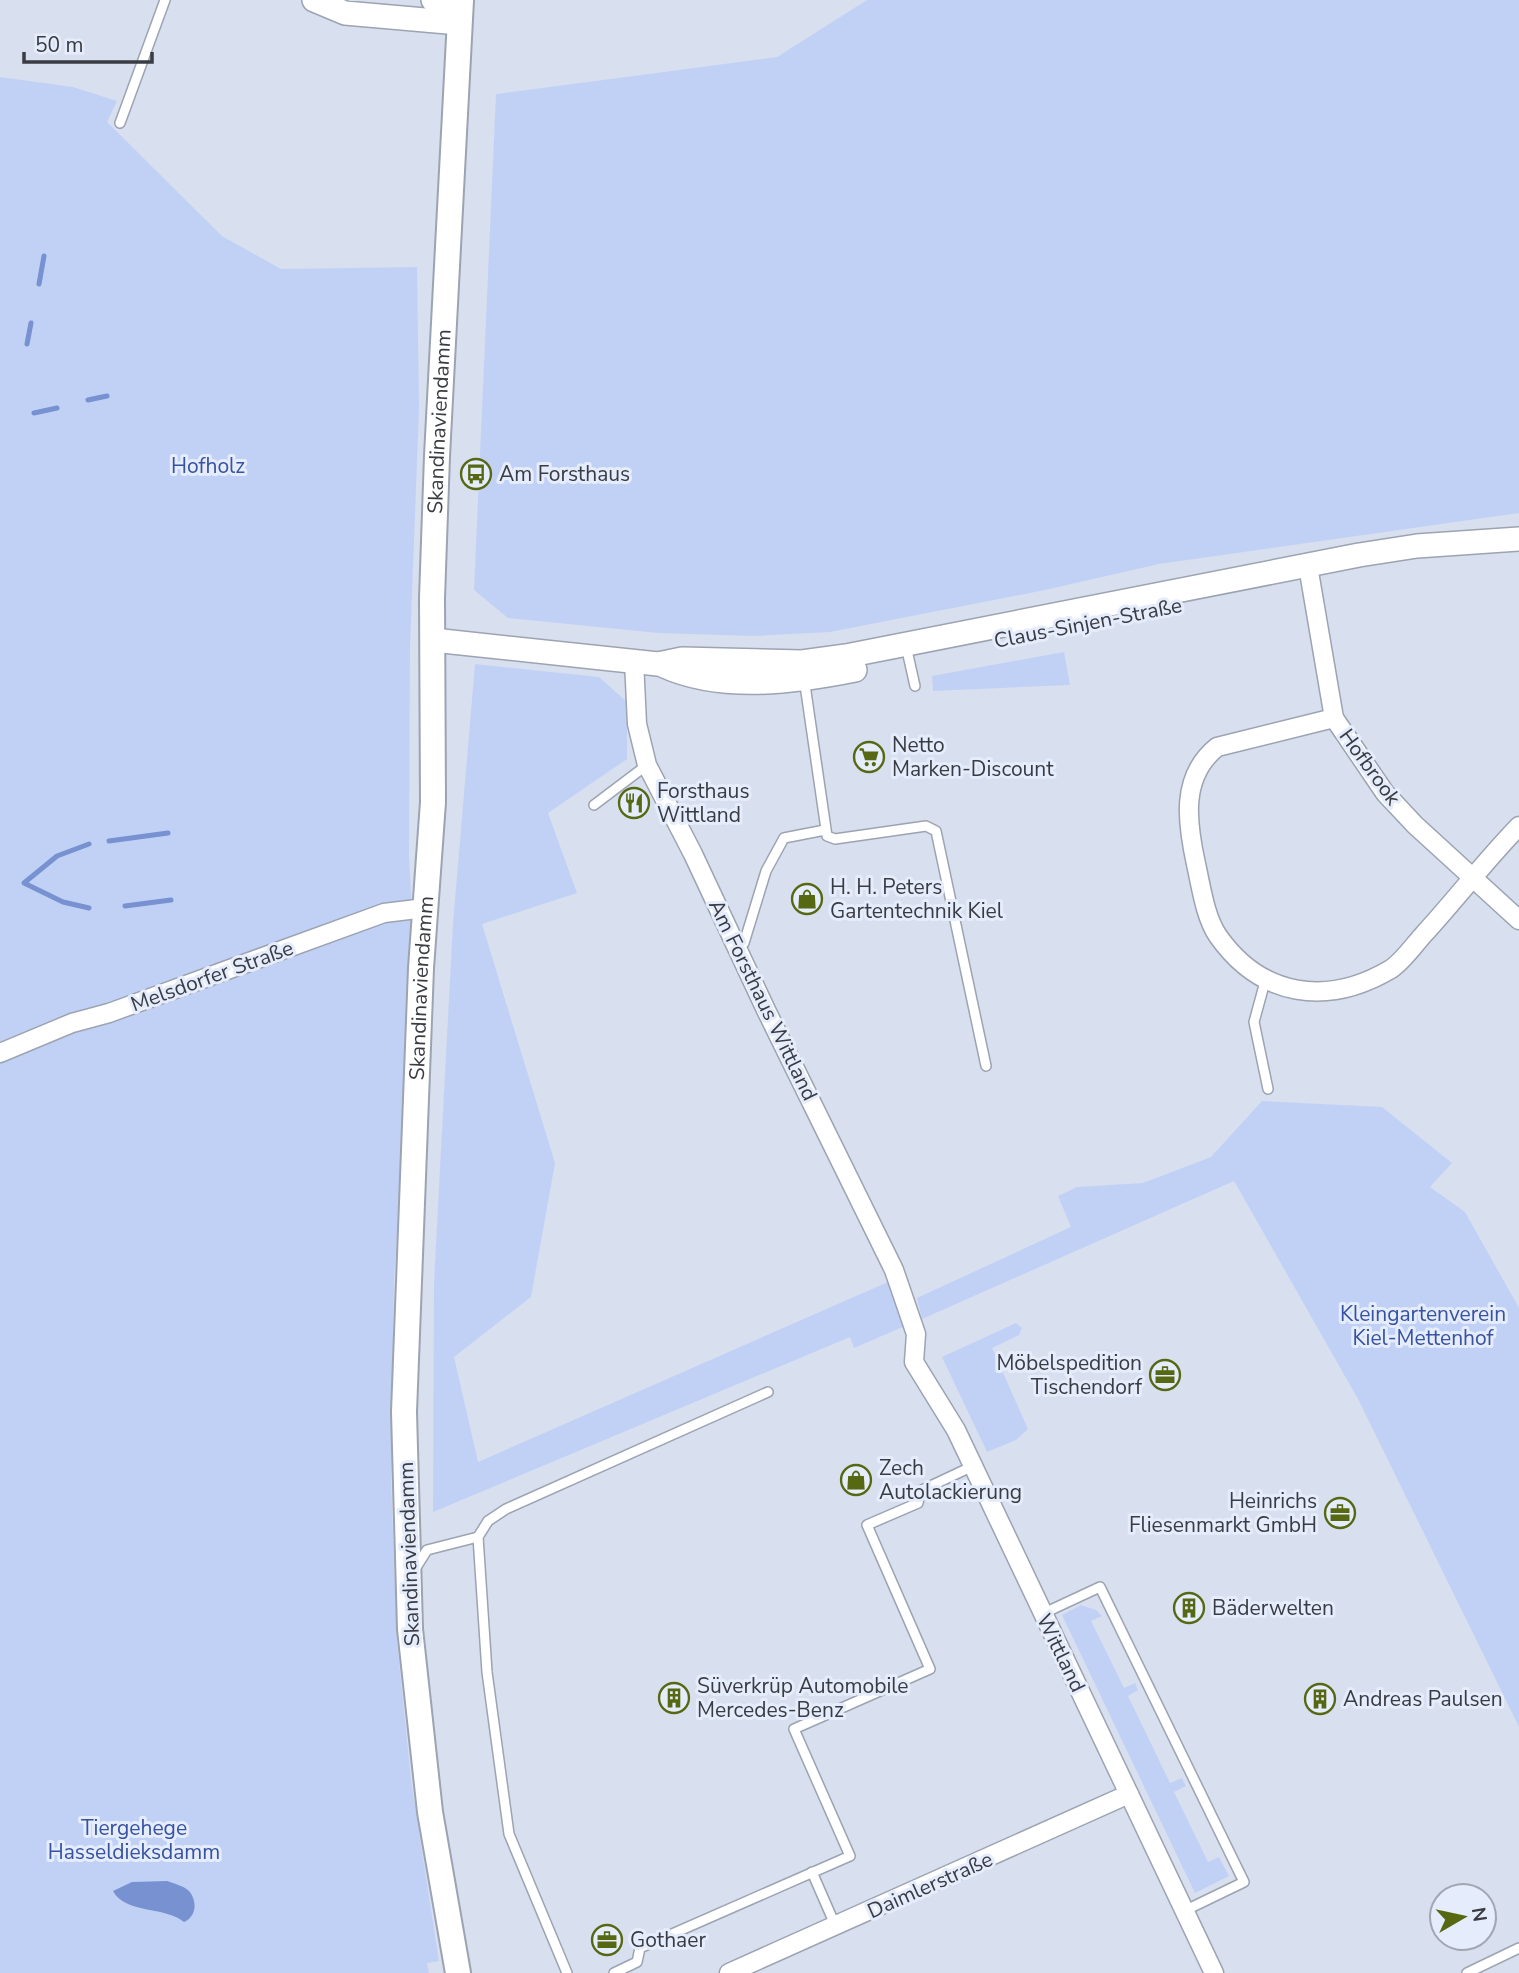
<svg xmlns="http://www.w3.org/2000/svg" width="1519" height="1973" viewBox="0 0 1519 1973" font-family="'Nunito Sans',sans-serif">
<rect width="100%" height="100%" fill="#d8dfef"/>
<g fill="#c1d1f6">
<path d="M867 0H1519V513L1159 564 1045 590 830 632 753 636 658 633 508 618 474 590 496 94 777 57Z"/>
<path d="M0 77 73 87 117 101 107 122 222 236 281 269 417 267 419 408 410 647 409 856 415 970 394 1278 391 1480 397 1641 411 1780 439 1961 427 1963 429 1973H0Z"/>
<path d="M1064 652 1070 685 933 691 932 676Z"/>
<path d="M475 664 599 677 627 702V759L548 813 577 893 482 924 555 1163 531 1297 454 1357 478 1462 888 1282 905 1326 854 1348 850 1337 433 1512 434 1282 453 923Z"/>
<path d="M1262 1101 1382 1107 1452 1163 1430 1187 1465 1212 1519 1308V1727L1358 1399 1234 1181 922 1319 917 1298 1071 1227 1058 1196 1077 1187 1143 1183 1211 1157Z"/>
<path d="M1016 1323 1022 1328 1019 1335 992 1348 1028 1429 1016 1440 987 1452 942 1357Z"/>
<path d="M1081 1605 1096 1610 1102 1616 1091 1621 1124 1688 1135 1683 1138 1690 1128 1696 1170 1783 1182 1778 1186 1786 1174 1792 1208 1862 1219 1857 1229 1876 1195 1893 1062 1615Z"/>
</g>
<path fill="#7791d1" d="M167 1881C173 1883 184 1886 189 1891 198 1902 196 1917 184 1922 165 1906 125 1914 113 1891L132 1882Z"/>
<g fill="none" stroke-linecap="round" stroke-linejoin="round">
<g stroke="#7791d1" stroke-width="5">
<path d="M39 284 44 256"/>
<path d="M27 344 31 323"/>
<path d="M88 400 107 396"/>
<path d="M34 413 57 408"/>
<path d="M109 841 168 833"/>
<path d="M89 844 57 856 24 883 63 902 89 908"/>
<path d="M125 906 171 900"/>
</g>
<g stroke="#9ca3b1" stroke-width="12">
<g id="service">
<path d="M120 123 165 0"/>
<path d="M906 646 915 686"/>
<path d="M804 678 827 836 835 839 926 826 936 831 986 1066"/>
<path d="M594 805 647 765"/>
<path d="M736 948 744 943 766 871 784 838 825 830"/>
<path d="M1266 978 1254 1022 1268 1089"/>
<path d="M415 1569 427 1550 478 1537"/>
<path d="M1042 1614 1100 1587 1244 1882 1184 1911"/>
<path d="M812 1872 836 1927"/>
<path d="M567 1973 509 1834 487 1672 478 1537 488 1521 506 1509 768 1392"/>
<path d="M614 1973 637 1962 640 1948 850 1856 794 1729 930 1669 867 1525 918 1503 920 1491 973 1466"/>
<path d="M1467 1973 1519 1948"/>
</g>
</g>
<g stroke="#9ca3b1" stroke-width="21">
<g id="minor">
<path d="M1308 566 1334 718 1385 793 1415 825 1519 920"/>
<path d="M634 661 637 724 647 765 693 854 766 1010 894 1270 916 1334 914 1362 956 1430 1214 1973"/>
<path d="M1334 718 1217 747C1180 777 1187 823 1196 864 1201 886 1205 917 1218 936 1261 997 1327 1007 1391 969 1403 961 1414 945 1424 934 1456 899 1486 860 1519 826"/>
<path d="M0 1053 72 1023 109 1013 384 913 425 908"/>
<path d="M729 1973 1129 1794"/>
</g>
</g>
<g stroke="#9ca3b1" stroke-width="26">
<g id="tertiary">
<path d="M314 0 345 13 459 23"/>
<path d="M433 0 461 1"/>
<path d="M433 640 658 664 682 659 802 662 846 656 1359 555 1417 546 1519 539"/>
<path d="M664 666C722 692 795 682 855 670"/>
</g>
</g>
<g stroke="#9ca3b1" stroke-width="28">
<g id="secondary">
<path id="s1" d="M458 1973 430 1812 410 1629 404 1412 421 968 433 802 432 598 437 456 461 0"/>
</g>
</g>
<use href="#service" stroke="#fff" stroke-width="9"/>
<use href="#minor" stroke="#fff" stroke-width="18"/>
<use href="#tertiary" stroke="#fff" stroke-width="23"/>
<use href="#secondary" stroke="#fff" stroke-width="24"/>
</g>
<defs>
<g id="bus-ring" transform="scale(1.575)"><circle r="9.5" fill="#e5ecfc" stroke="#576812" stroke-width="1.5"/><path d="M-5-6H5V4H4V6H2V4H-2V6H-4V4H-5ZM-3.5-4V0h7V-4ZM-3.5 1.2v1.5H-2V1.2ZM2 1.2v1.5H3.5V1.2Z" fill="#576812"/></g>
<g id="supermarket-ring" transform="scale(1.575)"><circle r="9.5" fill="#e5ecfc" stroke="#576812" stroke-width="1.5"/><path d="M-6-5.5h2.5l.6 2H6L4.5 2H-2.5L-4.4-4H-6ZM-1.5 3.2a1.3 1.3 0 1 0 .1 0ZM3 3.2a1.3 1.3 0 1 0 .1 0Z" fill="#576812"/></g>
<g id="restaurant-ring" transform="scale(1.575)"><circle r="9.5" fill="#e5ecfc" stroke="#576812" stroke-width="1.5"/><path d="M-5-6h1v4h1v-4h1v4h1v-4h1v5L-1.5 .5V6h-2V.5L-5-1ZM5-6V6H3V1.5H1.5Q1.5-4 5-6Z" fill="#576812"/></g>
<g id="shop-ring" transform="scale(1.575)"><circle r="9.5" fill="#e5ecfc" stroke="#576812" stroke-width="1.5"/><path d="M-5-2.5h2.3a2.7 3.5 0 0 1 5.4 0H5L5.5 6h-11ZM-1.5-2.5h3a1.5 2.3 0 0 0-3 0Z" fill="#576812"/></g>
<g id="office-ring" transform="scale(1.575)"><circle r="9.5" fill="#e5ecfc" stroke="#576812" stroke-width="1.5"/><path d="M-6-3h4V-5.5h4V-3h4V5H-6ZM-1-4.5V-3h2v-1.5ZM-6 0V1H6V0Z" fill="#576812"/></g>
<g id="building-ring" transform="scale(1.575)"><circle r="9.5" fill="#e5ecfc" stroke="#576812" stroke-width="1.5"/><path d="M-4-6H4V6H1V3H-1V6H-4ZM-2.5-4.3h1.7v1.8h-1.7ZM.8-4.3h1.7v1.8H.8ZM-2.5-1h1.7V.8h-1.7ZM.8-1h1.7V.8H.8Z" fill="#576812"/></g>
</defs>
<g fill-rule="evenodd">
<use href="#bus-ring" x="476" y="474"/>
<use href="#supermarket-ring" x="869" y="757"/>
<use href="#restaurant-ring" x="634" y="803"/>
<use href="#shop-ring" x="807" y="899"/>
<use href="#office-ring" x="1165" y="1375"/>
<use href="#shop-ring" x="856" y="1480"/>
<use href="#office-ring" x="1340" y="1513"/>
<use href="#building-ring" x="1189" y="1608"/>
<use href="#building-ring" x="674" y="1698"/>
<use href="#building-ring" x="1320" y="1699"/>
<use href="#office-ring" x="607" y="1940"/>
</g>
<g text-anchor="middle" stroke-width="6" stroke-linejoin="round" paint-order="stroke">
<g font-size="21" fill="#3a3c43" stroke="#e5ecfc">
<text dy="7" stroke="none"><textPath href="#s1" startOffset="1556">Skandinaviendamm</textPath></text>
<text transform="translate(1088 623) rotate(-11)" y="7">Claus-Sinjen-Straße</text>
<text transform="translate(1370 767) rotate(54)" y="7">Hofbrook</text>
<text transform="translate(212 976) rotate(-20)" y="7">Melsdorfer Straße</text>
<text dy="7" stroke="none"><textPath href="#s1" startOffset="989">Skandinaviendamm</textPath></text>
<text transform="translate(763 1000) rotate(64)" y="7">Am Forsthaus Wittland</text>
<text transform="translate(409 1554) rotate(-92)" y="7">Skandinaviendamm</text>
<text transform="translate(1061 1653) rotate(64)" y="7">Wittland</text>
<text transform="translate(930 1885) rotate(-24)" y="7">Daimlerstraße</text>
</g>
<g font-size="21" fill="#3752a0" stroke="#e5ecfc">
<text x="208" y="473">Hofholz</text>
<text x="1423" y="1321">Kleingartenverein<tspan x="1423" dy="24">Kiel-Mettenhof</tspan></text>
<text x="134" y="1835">Tiergehege<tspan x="134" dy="24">Hasseldieksdamm</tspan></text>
</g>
<g font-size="21" fill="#3a3c43" stroke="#e5ecfc" text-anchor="start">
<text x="499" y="481">Am Forsthaus</text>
<text x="892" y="752">Netto<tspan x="892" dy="24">Marken-Discount</tspan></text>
<text x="657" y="798">Forsthaus<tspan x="657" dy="24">Wittland</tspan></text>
<text x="830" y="894">H. H. Peters<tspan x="830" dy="24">Gartentechnik Kiel</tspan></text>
<text x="1142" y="1370" text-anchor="end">Möbelspedition<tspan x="1142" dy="24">Tischendorf</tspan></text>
<text x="879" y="1475">Zech<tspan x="879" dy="24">Autolackierung</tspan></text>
<text x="1317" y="1508" text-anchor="end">Heinrichs<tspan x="1317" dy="24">Fliesenmarkt GmbH</tspan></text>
<text x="1212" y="1615">Bäderwelten</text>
<text x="697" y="1693">Süverkrüp Automobile<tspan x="697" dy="24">Mercedes-Benz</tspan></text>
<text x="1343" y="1706">Andreas Paulsen</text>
<text x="630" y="1947">Gothaer</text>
</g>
</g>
<g transform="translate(1463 1917) rotate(81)"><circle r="33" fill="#e5ecfc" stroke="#a1a6b2" stroke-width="2"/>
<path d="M0-5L12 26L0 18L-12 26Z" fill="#576812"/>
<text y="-10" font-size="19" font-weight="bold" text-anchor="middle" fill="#3a3c43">N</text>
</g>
<path d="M24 52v10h128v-10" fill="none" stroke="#3a3c43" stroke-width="3.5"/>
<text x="35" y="52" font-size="21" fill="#3a3c43" stroke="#e5ecfc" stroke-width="5" paint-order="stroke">50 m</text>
</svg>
